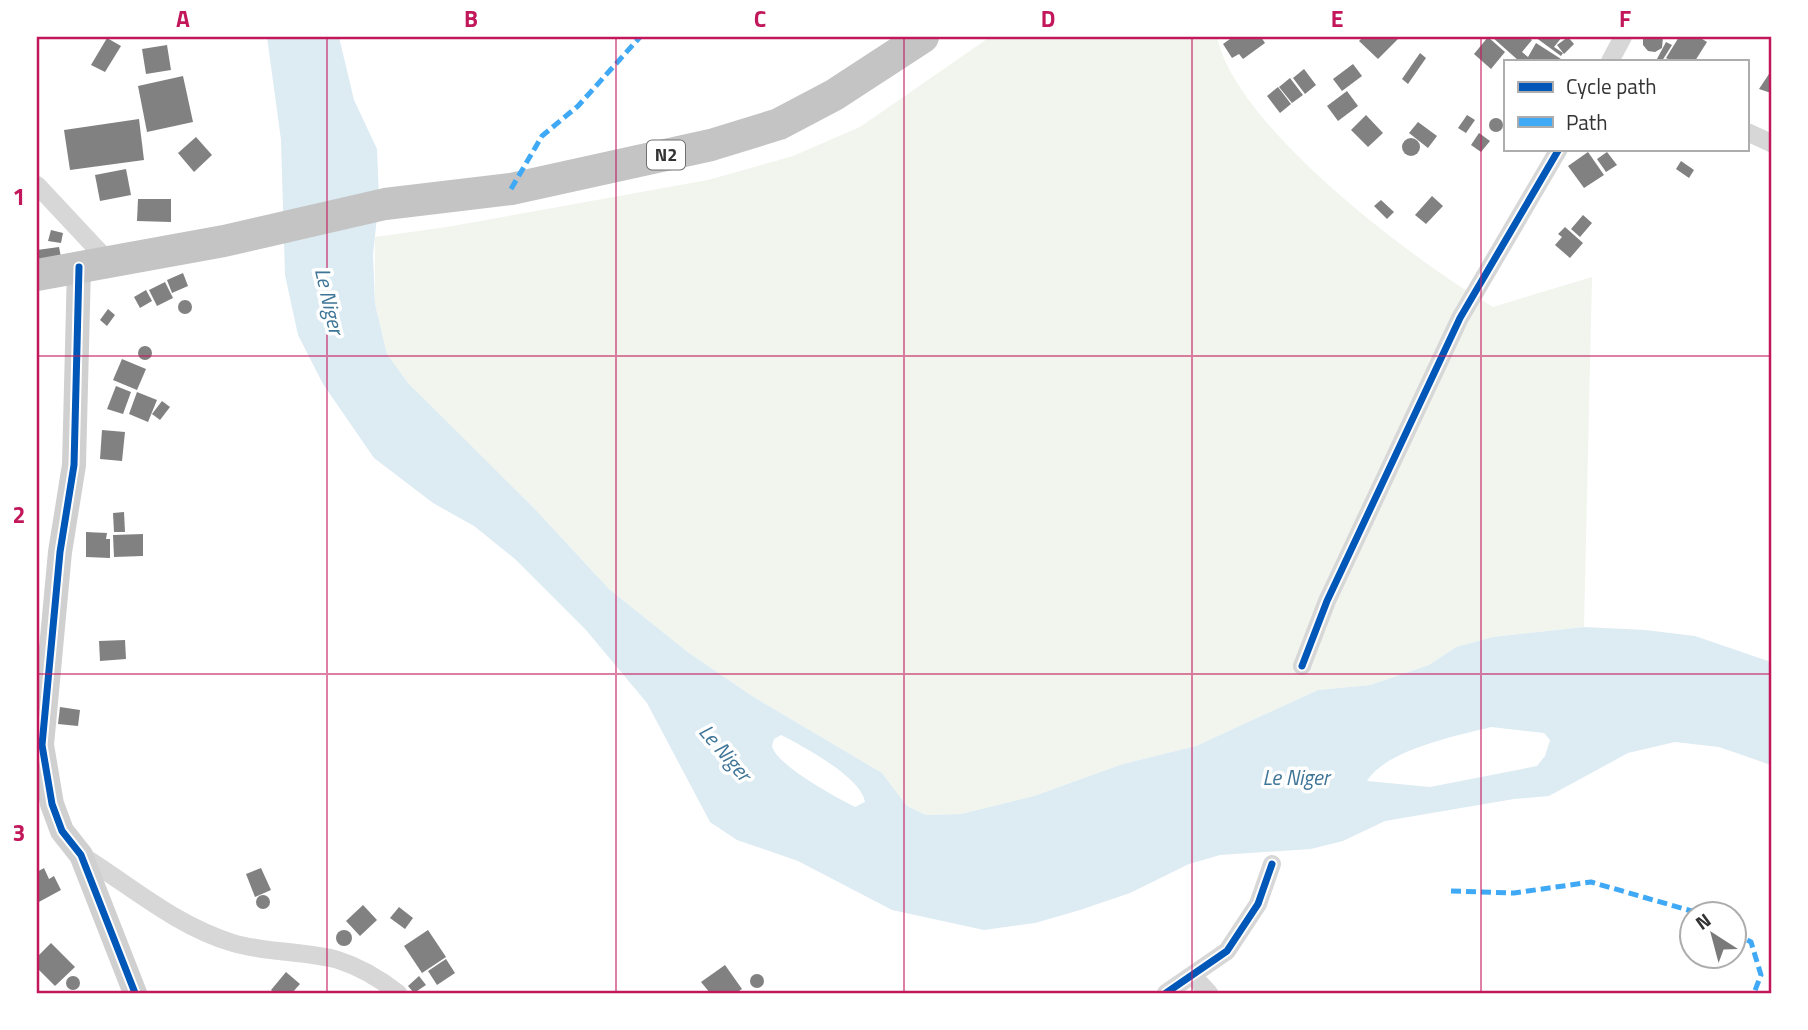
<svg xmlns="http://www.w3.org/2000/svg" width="1808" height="1030" viewBox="0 0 1808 1030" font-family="'Titillium Web',sans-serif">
<rect width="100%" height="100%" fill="#fff"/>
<path fill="#f1f5ed" d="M990 37H1217C1236 127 1414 261 1493 307L1592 277 1584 627 1493 637 1456 647 1429 665 1370 685 1318 690 1196 746 1123 764 1034 796 961 814 926 815 907 806 882 773 752 696 689 653 609 589 533 507 408 383 387 354 375 304V237L447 227 708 180 793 156 860 127Z"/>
<path fill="#ddebf3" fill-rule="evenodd" d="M267 37H339L354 100 377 149 379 198 373 255 375 304 387 354 408 383 533 507 609 589 689 653 752 696 882 773 907 806 926 815 961 814 1034 796 1123 764 1196 746 1318 690 1370 685 1429 665 1456 647 1493 637 1584 627 1645 630 1695 636 1771 662V765L1719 747 1675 742 1628 753 1549 796 1514 799 1385 821 1343 841 1311 849 1220 855 1189 864 1130 893 1080 910 1035 923 984 930 892 910 798 861 737 840 710 822 647 703 586 630 515 559 474 526 433 503 374 458 323 384 298 335 285 275 281 140ZM1491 727 1544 733 1550 740 1545 756 1537 766 1430 787 1367 781C1387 749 1457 736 1491 727ZM781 735C803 746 862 778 865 802L855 807C837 798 776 765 772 746L774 739Z"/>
<g fill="#818181">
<path d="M1229 37H1261L1265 43 1243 59 1239 54 1232 58 1223 44 1230 39Z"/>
<path d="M1363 37H1400L1378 59 1359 41Z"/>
<path d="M1488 37 1505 52 1491 69 1474 54Z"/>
<path d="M1492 37H1529L1532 40 1522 52 1528 57 1536 43 1561 59 1560 61H1519Z"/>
<path d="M1535 37H1562L1554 47 1563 53 1561 56Z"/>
<path d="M1568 37 1574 44 1564 54 1557 45Z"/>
<path d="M1643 37H1663L1662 48 1655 52 1648 51 1643 45Z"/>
<path d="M1679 37H1699L1707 42 1695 61H1672L1666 58Z"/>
<path d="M107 38 121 46 105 72 91 65Z"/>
<path d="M1666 42 1672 45 1662 61 1657 59Z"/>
<path d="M167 45 171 70 146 74 142 49Z"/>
<path d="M1420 53 1426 58 1408 84 1402 79Z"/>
<path d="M1353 64 1362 76 1342 91 1333 79Z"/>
<path d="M1304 69 1316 85 1305 94 1293 78Z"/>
<path d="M1771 71V93L1759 89Z"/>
<path d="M183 76 193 122 147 132 138 86Z"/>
<path d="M1290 78 1303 95 1292 103 1279 87Z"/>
<path d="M1278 87 1291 104 1280 113 1267 96Z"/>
<path d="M1347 91 1358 106 1338 121 1327 106Z"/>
<path d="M1366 115 1383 133 1368 147 1351 130Z"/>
<path d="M1467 115 1475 120 1466 133 1458 128Z"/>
<circle cx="1496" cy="125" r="7"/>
<path d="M139 119 144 160 70 170 64 130Z"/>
<path d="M1418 122 1437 136 1428 148 1409 133Z"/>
<path d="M1479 133 1490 141 1481 152 1471 145Z"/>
<path d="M196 137 212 155 194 172 178 153Z"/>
<circle cx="1411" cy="147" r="9"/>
<path d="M1588 152 1604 175 1584 188 1568 166Z"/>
<path d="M1607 152 1617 165 1606 172 1597 159Z"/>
<path d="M1681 161 1694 170 1689 178 1676 169Z"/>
<path d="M126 169 131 195 100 201 95 175Z"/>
<path d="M1432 196 1443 206 1426 224 1415 215Z"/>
<path d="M138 199H171V222L137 221Z"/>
<path d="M1381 200 1394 212 1387 219 1374 206Z"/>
<path d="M1583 215 1592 223 1580 237 1571 229Z"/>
<path d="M1565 227 1583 243 1570 258 1555 245 1562 237 1558 234Z"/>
<path d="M51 230 63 233 61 243 48 241Z"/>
<path d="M59 247 62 262 37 266V250Z"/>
<path d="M183 273 188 286 172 293 167 280Z"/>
<path d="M165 282 173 298 157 306 149 290Z"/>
<path d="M146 290 152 301 140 308 134 297Z"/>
<circle cx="185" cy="307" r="7"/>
<path d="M108 309 115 315 107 326 100 320Z"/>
<circle cx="145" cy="353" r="7"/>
<path d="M122 359 146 369 137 390 113 380Z"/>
<path d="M116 386 131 392 123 414 107 409Z"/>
<path d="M137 392 157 400 148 422 129 414Z"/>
<path d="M162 401 170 407 160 420 152 414Z"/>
<path d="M102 430 125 432 122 461 100 459Z"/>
<path d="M124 512 125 532H114L113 513Z"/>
<path d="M86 532 107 533 106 539H110V558L86 557Z"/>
<path d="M143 534V556L114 557 113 535Z"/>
<path d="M125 640 126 659 100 661 99 641Z"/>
<path d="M60 707 80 710 78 726 58 724Z"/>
<path d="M44 868 49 879 54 876 61 890 37 903V872Z"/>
<path d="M261 868 271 890 255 897 246 874Z"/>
<circle cx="263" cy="902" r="7"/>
<path d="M363 905 377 920 360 936 346 921Z"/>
<path d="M399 907 413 918 405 929 390 918Z"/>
<path d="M428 930 446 957 422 973 404 946Z"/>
<circle cx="344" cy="938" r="8"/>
<path d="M51 943 75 967 55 986 37 968V957Z"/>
<path d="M446 959 455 973 437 985 428 971Z"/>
<path d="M725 965 742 989 736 993H710L701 982Z"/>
<path d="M286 972 300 984 292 993H275L271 990Z"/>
<circle cx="757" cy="981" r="7"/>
<circle cx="73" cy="983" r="7"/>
<path d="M419 976 426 985 414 993 408 986Z"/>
</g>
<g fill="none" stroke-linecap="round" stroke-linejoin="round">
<g stroke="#d7d7d7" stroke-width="18">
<path d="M1610 61 1623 37"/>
<path d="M1747 132 1771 143"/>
<path d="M37 185 109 262"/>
<path d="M1302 666 1327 601 1460 318 1559 149"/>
<path d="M81 855C131 886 176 926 233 943 266 953 308 951 338 960 360 967 380 979 398 993"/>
<path d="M1193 976 1209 993"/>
<path d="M1166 993 1227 951 1258 904 1272 864"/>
</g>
<path stroke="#d0d0d0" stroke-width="24" d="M79 267 74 465 60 552 42 745 52 804 62 831 81 855 135 993"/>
<path stroke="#c4c4c4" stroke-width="32" d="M37 275 224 241 385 204 511 189 711 145 779 124 834 95 923 37"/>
<g stroke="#3fa9f5" stroke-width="5" stroke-dasharray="10 5" stroke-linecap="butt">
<path d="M511 189 542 136 578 106 640 37"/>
<path d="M1451 891 1514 893 1591 882 1702 914"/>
<path d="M1734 933 1751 942 1761 975 1754 993"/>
</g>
<g stroke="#fff" stroke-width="11">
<g id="cycleway">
<path d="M79 267 74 465 60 552 42 745 52 804 62 831 81 855 135 993"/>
<path d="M1302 666 1327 601 1460 318 1559 149"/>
<path d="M1166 993 1227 951 1258 904 1272 864"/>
</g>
</g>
<use href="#cycleway" stroke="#0057b8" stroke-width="7"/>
</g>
<path fill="none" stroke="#c2185b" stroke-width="2" stroke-opacity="0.55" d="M327 37V993M616 37V993M904 37V993M1192 37V993M1481 37V993M37 356H1771M37 674H1771"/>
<g text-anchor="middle" stroke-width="7" stroke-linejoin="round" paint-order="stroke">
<rect fill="#fff" stroke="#707070" stroke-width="2" x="647" y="140.5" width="38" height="29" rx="5"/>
<g font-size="18" font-weight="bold" fill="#333">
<text x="666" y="161">N2</text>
</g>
<g font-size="21" font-style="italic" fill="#3f7597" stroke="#fff">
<text transform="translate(329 301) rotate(77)" y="7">Le Niger</text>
<text transform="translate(725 753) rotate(49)" y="7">Le Niger</text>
<text x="1296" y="785">Le Niger</text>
</g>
</g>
<rect width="1808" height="1030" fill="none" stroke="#ffffff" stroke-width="77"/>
<rect x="1504" y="60" width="245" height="91" fill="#ffffff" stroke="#adadad" stroke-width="2"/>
<rect x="1518" y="82" width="35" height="10" fill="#0057b8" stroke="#adadad" stroke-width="2"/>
<text x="1566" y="94" font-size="21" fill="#333333">Cycle path</text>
<rect x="1518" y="117" width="35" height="10" fill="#3fa9f5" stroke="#adadad" stroke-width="2"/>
<text x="1566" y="130" font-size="21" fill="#333333">Path</text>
<g transform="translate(1713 935) rotate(324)"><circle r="33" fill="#ffffff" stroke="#adadad" stroke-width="2"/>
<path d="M0-5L12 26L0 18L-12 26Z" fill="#7a7a7a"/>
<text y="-10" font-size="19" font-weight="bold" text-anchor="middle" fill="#333333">N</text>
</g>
<rect x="38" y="38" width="1732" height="954" fill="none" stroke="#c2185b" stroke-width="2.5"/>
<g font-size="23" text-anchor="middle" font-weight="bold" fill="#c2185b">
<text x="183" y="27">A</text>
<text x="471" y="27">B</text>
<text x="760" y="27">C</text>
<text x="1048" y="27">D</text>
<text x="1337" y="27">E</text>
<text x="1625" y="27">F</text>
<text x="19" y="205">1</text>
<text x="19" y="523">2</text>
<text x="19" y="841">3</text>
</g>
</svg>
